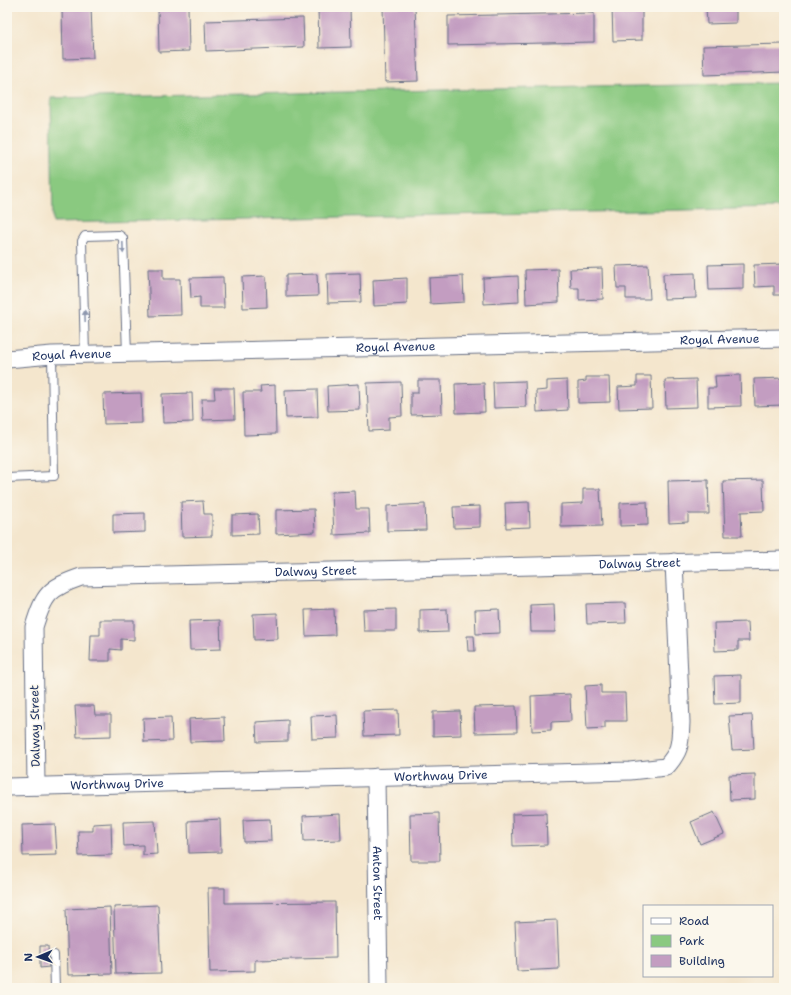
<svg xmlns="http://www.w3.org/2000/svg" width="791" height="995" viewBox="0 0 791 995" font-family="'Shantell Sans',sans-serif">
<rect width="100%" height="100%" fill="#fbf7ec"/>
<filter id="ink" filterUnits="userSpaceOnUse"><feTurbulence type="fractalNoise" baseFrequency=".025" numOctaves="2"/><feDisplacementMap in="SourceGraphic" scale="8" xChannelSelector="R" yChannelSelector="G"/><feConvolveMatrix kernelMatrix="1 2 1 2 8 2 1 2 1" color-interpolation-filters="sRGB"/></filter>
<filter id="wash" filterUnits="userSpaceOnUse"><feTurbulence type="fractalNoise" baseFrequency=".012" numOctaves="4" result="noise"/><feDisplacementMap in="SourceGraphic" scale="16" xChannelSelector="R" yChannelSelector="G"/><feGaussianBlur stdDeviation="0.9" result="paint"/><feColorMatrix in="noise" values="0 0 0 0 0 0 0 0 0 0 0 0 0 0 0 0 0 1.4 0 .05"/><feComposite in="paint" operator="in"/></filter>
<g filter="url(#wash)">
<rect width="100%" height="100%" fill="#f4e6cd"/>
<path fill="#8ac980" stroke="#527c6f" d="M784 83V208L53 223 51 98Z"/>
<g id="blocks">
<g fill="#c39dc1">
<path d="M62 7H91L93 58 63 59Z"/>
<path d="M158 7H188L189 51 159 52Z"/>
<path d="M318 7H350L351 47 319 48Z"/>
<path d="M383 7H415L418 81 385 82Z"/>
<path d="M612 7H642V40L613 41Z"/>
<path d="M706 7H736V23L707 24Z"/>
<path d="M594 13V42L448 45V16Z"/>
<path d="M303 18 304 47 206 51 205 21Z"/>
<path d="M784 44V72L704 75 703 46Z"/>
<path d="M743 264V289L709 290 708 265Z"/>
<path d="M784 264V295H774V286L755 287 754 265Z"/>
<path d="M648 265 650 299H626V288H617L616 266Z"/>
<path d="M602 268 603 299 579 300V288H571L570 269Z"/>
<path d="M148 269H163V279H180L181 315 150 316Z"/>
<path d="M558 269 559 302 526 304 525 270Z"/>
<path d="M360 273 361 302 328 303 327 274Z"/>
<path d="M695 273 696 298 664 299 663 274Z"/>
<path d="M317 274 318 296 286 297V275Z"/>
<path d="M266 276 267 307 243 308 242 277Z"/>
<path d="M463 276 464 302 430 304 429 278Z"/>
<path d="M518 276 519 302 484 304 483 278Z"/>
<path d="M223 277 224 308H200V297L191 298 190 278Z"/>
<path d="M407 278V304L374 306 373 280Z"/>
<path d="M740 375 741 406 708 407V388H716L715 376Z"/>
<path d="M637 376H651L652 408 619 409 618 387 637 386Z"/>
<path d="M586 377H609L610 402 578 403V382L586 381Z"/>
<path d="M784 378V405L755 406 754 379Z"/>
<path d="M696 379 697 407 666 408 665 380Z"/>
<path d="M418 380H441L442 414 411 415V393H418Z"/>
<path d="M567 380 568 410 537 412 536 391 547 390V381Z"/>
<path d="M525 381 526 407 494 408 493 382Z"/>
<path d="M401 382 402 416 389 417V430L369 431 367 383Z"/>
<path d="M484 383 485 412 456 413 455 384Z"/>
<path d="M359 384 360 410 328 411 327 386Z"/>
<path d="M275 385 276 434 244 435 243 392H261L260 386Z"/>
<path d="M214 388H234L235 419 203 420 202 399H215Z"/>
<path d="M317 389 318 417 286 418 285 390Z"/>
<path d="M141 393 142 423 104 424 103 394Z"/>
<path d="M192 393 193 422 163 423 162 394Z"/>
<path d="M708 480 709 514H688V522L669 523 668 481Z"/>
<path d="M763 480 764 511 741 512 742 536H725L723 481Z"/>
<path d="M583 489H600L602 526 561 527V504L583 503Z"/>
<path d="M355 491 356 509H369L370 533 334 535 332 492Z"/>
<path d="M203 501 204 514H212V536L182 537 181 502Z"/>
<path d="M529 502 530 527 506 528 505 503Z"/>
<path d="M647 502 648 525 620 526V503Z"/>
<path d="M425 504 426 530 387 531V506Z"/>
<path d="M480 506V527L454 528 453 507Z"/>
<path d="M314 509 315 532 276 534V510Z"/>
<path d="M145 513V532L113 533V514Z"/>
<path d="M258 514 259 534 232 535V515Z"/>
<path d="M625 603 626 623 587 624 586 604Z"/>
<path d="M554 604 555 632H531L530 605Z"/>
<path d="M334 609 335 635 306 636 305 610Z"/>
<path d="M396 609V631H364L363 610Z"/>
<path d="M447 609 448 632 420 633V610Z"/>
<path d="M499 609 500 633 476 634 475 610Z"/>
<path d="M277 613 278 639 254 640 253 614Z"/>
<path d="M100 620H134V640L121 639V650L110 649V661H90L91 635H100Z"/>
<path d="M220 620 221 649 190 650 189 621Z"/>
<path d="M748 622 749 641H738V650L715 651 714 623Z"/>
<path d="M781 630H784V662H782Z"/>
<path d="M467 636H474L475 651H468Z"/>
<path d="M741 675V703L715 704 714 676Z"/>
<path d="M601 685V693H625L626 721H605V728L587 729 585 686Z"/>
<path d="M570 694 571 721 551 722V730L532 731 531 696Z"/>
<path d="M75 706H94L95 715H111V736L77 737Z"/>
<path d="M516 706 517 732 475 733 474 707Z"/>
<path d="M398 710 399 735 364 736 363 711Z"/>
<path d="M460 711 461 735 433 736V712Z"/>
<path d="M337 715 338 738 312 739 311 716Z"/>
<path d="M752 715 754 749 732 750 729 716Z"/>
<path d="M171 717 172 741 144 742 143 718Z"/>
<path d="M224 717 225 741 190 742 189 719Z"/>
<path d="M288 720V741L257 742 256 722Z"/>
<path d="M755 774V799L730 800 729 775Z"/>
<path d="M714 812 724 834 700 844 691 822Z"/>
<path d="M439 813 440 861H411L410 814Z"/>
<path d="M546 813 547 845 513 846 512 814Z"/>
<path d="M340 814 341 840 304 841 303 816Z"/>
<path d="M220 819 221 852 189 853 188 821Z"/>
<path d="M270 819 271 841 244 842 243 820Z"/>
<path d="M155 821 157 854 143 855V845L124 846 123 822Z"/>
<path d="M111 823 112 855 79 856 78 831H93V824Z"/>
<path d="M55 824 57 855 23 856 22 825Z"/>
<path d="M208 888H225V903L335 902 336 958 255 960V971L210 972Z"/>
<path d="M158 905 161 973 116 974 114 907Z"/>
<path d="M110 907 112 974 68 975 66 909Z"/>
<path d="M557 920 559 969 517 971 515 922Z"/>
<path d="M40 946H48L49 967 40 968Z"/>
</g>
</g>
</g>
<g filter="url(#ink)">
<use href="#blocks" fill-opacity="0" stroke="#676f85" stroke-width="1"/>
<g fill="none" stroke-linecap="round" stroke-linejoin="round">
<g stroke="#676f85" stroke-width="10">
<g id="service">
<path d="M85 355 82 241 85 236 119 235 123 238 127 354"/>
<path d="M7 478 54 476 52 355"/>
<path d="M54 955 55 988"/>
</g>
</g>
<g stroke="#676f85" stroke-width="19">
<g id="minor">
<path id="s1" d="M7 359 52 355 784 338"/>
<path id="s2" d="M376 777 379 988"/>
<path id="s3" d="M36 786 34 627C44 594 49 588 81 577L784 560"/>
<path id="s4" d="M7 787 630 771 666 767C681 750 680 744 681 722L674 562"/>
</g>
</g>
<use href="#service" stroke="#fff" stroke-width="8"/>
<use href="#minor" stroke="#fff" stroke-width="17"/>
</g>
<defs><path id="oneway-solid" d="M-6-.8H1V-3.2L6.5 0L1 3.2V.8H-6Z"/></defs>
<g fill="#8d97ae">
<use href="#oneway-solid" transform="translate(123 248) rotate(88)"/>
<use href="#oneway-solid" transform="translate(85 316) rotate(-92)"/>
</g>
</g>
<g text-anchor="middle" stroke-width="3" stroke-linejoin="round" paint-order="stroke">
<g font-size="12" fill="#1b2f5e" stroke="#fbf7ec">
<text dy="4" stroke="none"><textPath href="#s1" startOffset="713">Royal Avenue</textPath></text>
<text dy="4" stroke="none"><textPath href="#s1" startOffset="389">Royal Avenue</textPath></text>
<text dy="4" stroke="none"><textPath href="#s1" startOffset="65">Royal Avenue</textPath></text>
<text dy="4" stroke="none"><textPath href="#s3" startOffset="791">Dalway Street</textPath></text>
<text dy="4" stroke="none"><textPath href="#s3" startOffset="467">Dalway Street</textPath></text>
<text transform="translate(35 726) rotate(-91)" y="4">Dalway Street</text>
<text dy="4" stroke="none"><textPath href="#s4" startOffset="434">Worthway Drive</textPath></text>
<text dy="4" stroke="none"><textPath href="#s4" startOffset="110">Worthway Drive</textPath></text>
<text dy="4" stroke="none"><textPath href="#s2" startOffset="106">Anton Street</textPath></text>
</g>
</g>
<rect width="791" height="995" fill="none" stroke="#fbf7ec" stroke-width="24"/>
<rect x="643" y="905" width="130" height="72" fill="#fbf7ec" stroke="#a1a7b3"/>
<rect x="651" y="918" width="20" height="6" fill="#ffffff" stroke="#a1a7b3"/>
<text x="679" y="925" font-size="12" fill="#1b2f5e">Road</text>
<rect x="651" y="935" width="20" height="12" fill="#8ac980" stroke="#a1a7b3"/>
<text x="679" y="945" font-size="12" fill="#1b2f5e">Park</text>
<rect x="651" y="955" width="20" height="12" fill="#c39dc1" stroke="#a1a7b3"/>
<text x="679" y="965" font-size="12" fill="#1b2f5e">Building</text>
<g transform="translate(38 957) rotate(268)" stroke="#fbf7ec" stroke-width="3" paint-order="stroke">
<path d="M0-3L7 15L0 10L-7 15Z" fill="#1b2f5e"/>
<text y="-6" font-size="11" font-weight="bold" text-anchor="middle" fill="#1b2f5e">N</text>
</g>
</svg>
